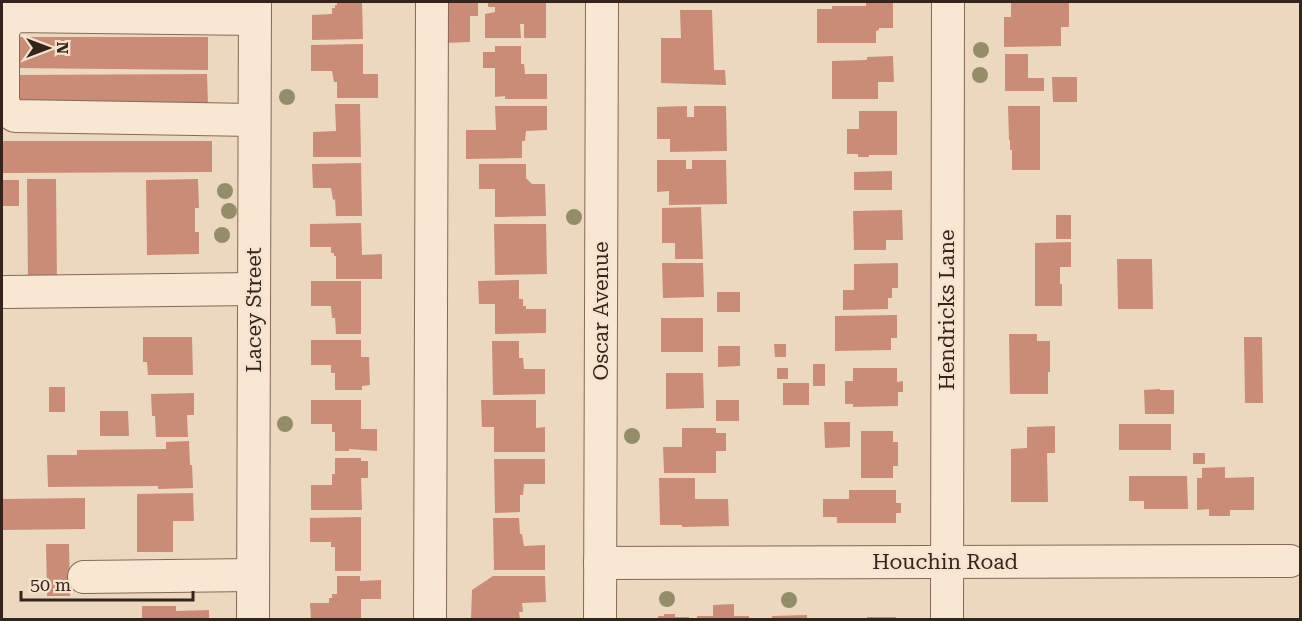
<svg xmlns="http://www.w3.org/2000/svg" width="1302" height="621" viewBox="0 0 1302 621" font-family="'Roboto Serif',serif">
<rect width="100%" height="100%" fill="#ecd8bf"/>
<g fill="#ca8c76">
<path d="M337 2H362L363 39 312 40V15L332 14V8H335V5H337Z"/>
<path d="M447 2H478V16H470V42L443 43Z"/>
<path d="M488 2H546V38H524V24H520L521 38H485V14L495 12V7H488Z"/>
<path d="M866 2H893V28H879V30L876 31V43H817V9H832V6H866Z"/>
<path d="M1011 2H1069V27H1061V46L1004 47V17H1011Z"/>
<path d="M680 10H712L714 70H725L726 85 661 83V38H681Z"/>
<path d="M13 37H208V70L14 68Z"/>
<path d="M363 44V74H378V98H337V82H334L332 71H311V45Z"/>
<path d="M495 46H521V64H524L525 74H547V99H505V96L495 97V68H483V52H495Z"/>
<path d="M1005 54H1028V78H1044V91H1005Z"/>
<path d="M893 56 894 82H878V99H832V61L867 60V57Z"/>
<path d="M207 74 208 104 13 106V75Z"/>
<path d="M1052 77H1077V102H1053Z"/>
<path d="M335 104H360L361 157H313V132L336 131Z"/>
<path d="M495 106H547V130L526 131 525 141H522V158L466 159V130H496Z"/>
<path d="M687 106V117H694V106H726L727 151 670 152V139H657V107Z"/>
<path d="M1008 106H1040V170H1012V150H1010V140H1009Z"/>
<path d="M859 111H897V155H869V157H858V154H847V129H859Z"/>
<path d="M2 141H212V172L2 173Z"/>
<path d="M657 160H686V169H692V160H726L727 204 669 205V191L657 192Z"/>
<path d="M361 163 362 216H336L335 199 333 200 331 188H313L312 164Z"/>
<path d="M479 164H526V178L532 184H545L546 216 495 217V189H479Z"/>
<path d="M892 171V190H854V172Z"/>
<path d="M27 179H56L57 285H28Z"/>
<path d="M198 179 199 208H195V232H199V254L147 255 146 180Z"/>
<rect x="2" y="180" width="17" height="26"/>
<path d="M701 207 703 259H675V243H662V208Z"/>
<path d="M902 210 903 240H886V250H854L853 211Z"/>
<rect x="1056" y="215" width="15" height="24"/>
<path d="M361 223 362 255 382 254V279H336V256H334V253H331V247H310V224Z"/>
<path d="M494 224H546L547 274 495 275Z"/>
<path d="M1071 242V267H1060V284H1062V306H1035V243Z"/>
<path d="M1117 259H1152L1153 309H1118Z"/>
<path d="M662 263H703L704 297 663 298Z"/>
<path d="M898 263V288H892V298H888V309L843 310V290H854V264Z"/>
<path d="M519 280V299H523V306H526V309H546V333L495 334V304H479L478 281Z"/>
<path d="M311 281H361V334H336L335 318H332L331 306H311Z"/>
<rect x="717" y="292" width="23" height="20"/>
<path d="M897 315V338H891V350L835 351V316Z"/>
<rect x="661" y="318" width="42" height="34"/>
<path d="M1009 334H1037V341H1050V372H1048V394H1010Z"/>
<path d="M143 337H192L193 375H148L147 362H143Z"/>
<path d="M1244 337H1262L1263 403H1245Z"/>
<path d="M311 340H361V357H369L370 385 362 386V390H335V373H331V365H311Z"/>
<path d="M492 341H519V358H523L524 369H545V394L493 395Z"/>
<path d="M774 344H786V357H775Z"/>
<path d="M718 346H740V366L718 367Z"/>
<rect x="813" y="364" width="12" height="22"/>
<rect x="777" y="368" width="11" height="11"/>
<path d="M853 368H897V382L903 381V392H898V406L853 407V404H845V381H853Z"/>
<path d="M666 373H703L704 408 666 409Z"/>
<rect x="783" y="383" width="26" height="22"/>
<rect x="49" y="387" width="16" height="25"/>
<path d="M1160 389V390H1174V414H1145L1144 390Z"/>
<path d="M194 393V415H187L188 437H156L155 416H152L151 394Z"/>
<path d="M311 400H361V429H377V451L349 449V451H335V432H332V424H311Z"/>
<path d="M481 400H536V428L545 427V452H494V427H482Z"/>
<rect x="716" y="400" width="23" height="21"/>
<path d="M100 411H128L129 436H100Z"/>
<path d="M824 422H850V447L825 448Z"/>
<rect x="1119" y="424" width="52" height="26"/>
<path d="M1055 426V453H1047L1048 502H1011V449L1027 448V427Z"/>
<path d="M682 428H716V433H726V451H716V473H664L663 447H682Z"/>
<path d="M861 431H893V442H898V466H893V478H861Z"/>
<path d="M189 441 190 465H192L193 488 158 489V486L48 487 47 455H77V450L166 449V442Z"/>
<rect x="1193" y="453" width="12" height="11"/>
<path d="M335 458H361V461H368V478H361L362 510H311V485H332V474H335Z"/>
<path d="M494 459H545V484H524L523 495H520V512L495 513Z"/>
<path d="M1225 467V478L1254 477V510H1230V516H1209V509L1197 510V478H1202V468Z"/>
<path d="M1129 476H1187L1188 509H1144V501H1129Z"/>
<path d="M659 478H695V499H728L729 526 682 527V525H660Z"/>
<path d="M849 490H896V503H901V513H896V523H837V517H823V499H849Z"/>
<path d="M193 493 194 521H173V552H137V494Z"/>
<path d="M85 498V529L2 530V499Z"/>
<path d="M361 517V571H335V547H331V542H310V518Z"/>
<path d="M493 518H519L520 534H522L524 546 545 545V570H494Z"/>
<path d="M46 544H69L70 596H47Z"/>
<path d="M337 576H360V581L381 580V599H361V620H311L310 603H329V598H332V594H337Z"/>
<path d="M493 576H545L546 602 522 603 523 612H519L520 620H471L472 590Z"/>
<path d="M734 604V616H749V620H697V616H713V605Z"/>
<path d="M142 606H176V611L209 610V620H142Z"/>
<path d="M664 614H675V617H689V620H658V616H664Z"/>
<path d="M807 615V620H772V616Z"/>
<rect x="867" y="617" width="29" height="3"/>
</g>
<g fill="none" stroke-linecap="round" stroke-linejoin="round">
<g stroke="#846958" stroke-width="34">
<g id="minor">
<path d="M254 120 15 116 6 110 3 100V30L12 16 255 19"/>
<path d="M5 292 254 289"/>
<path d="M600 563 1290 561"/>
<path d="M84 577 253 575"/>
<path d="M253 620 255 2"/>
<path d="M430 620 432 2"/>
<path d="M600 620 602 2"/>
<path d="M947 620 948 2"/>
</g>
</g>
<use href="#minor" stroke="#f8e7d2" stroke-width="32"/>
</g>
<g fill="#948d69">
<circle cx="981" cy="50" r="8"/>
<circle cx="980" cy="75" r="8"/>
<circle cx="287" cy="97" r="8"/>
<circle cx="225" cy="191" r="8"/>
<circle cx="229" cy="211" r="8"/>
<circle cx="574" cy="217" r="8"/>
<circle cx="222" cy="235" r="8"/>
<circle cx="285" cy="424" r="8"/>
<circle cx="632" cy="436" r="8"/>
<circle cx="667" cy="599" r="8"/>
<circle cx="789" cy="600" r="8"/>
</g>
<g text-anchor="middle" stroke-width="4.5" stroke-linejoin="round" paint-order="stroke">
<g font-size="21" fill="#34241c" stroke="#f4e3cf">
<text transform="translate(254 310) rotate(-90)" y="7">Lacey Street</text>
<text transform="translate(947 310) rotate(-90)" y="7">Hendricks Lane</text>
<text transform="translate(601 311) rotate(-90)" y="7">Oscar Avenue</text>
<text x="945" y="569">Houchin Road</text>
</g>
</g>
<rect width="1302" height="621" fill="none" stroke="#34241c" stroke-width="6"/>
<g transform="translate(48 48) rotate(90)" stroke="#f4e3cf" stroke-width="4.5" paint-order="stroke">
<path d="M0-4.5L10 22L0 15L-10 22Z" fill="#34241c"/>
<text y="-9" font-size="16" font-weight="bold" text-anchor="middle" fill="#34241c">N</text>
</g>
<path d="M21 591v9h172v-9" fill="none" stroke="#34241c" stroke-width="3"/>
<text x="30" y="591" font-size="18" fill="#34241c" stroke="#f4e3cf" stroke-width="4.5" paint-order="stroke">50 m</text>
</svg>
